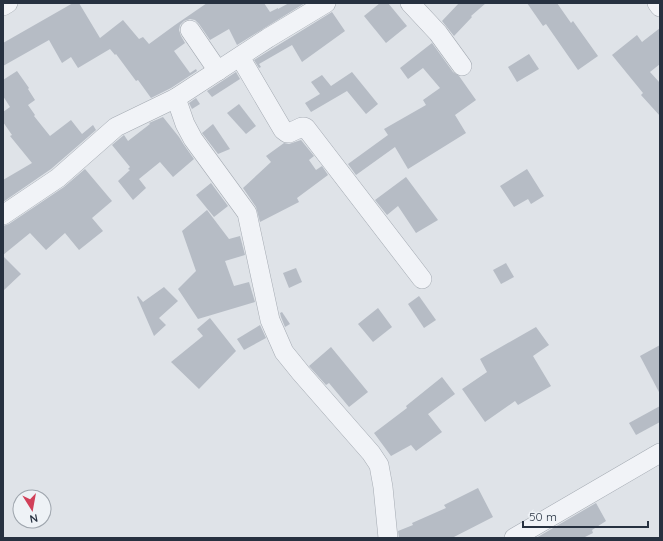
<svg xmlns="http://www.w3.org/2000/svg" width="663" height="541" viewBox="0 0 663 541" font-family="Quicksand,sans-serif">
<rect width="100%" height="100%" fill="#dfe3e8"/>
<g fill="#b6bcc5">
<path d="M73 3H79L100 38 123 20 139 39 143 37 149 44 175 25 207 3H264L270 12 278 8V9L289 3H305L237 45 229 29 210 40 199 24 195 20 190 19 184 21 180 25 179 30 181 36 185 43 174 51 190 73 196 69 197 71 171 88 151 98 138 80 136 81 116 54 115 55 110 49 78 68 71 57 62 63 49 40 3 66V43Z"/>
<path d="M380 3H388L407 26 386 43 364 16Z"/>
<path d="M459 3H486L471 16 472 17 454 36 442 21Z"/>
<path d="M527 3H557L571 23 573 21 598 56 578 70 546 24 543 26Z"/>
<path d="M332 12 345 31 302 62 292 45 259 64 261 67 259 68 254 60Z"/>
<path d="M660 28V64L650 72 660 83V116L641 95 643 93 612 55 637 35 642 42Z"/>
<path d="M432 43 453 72 459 76 476 100 455 115 466 133 408 169 395 147 356 175 348 164 388 135 384 129 426 105 423 100 440 88 423 68 408 79 400 68Z"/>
<path d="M529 54 539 69 517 82 508 67Z"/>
<path d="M17 71 29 88 28 89 35 100 28 105 35 115 34 116 50 136 71 120 82 134 93 125 96 130 51 169 3 202V180L32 163 10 136 12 135 3 122V112L10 107 3 96V80Z"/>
<path d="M236 72 240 79 212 97 207 91Z"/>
<path d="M352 72 378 104 366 114 347 91 311 112 305 103 320 94 311 82 322 75 331 86Z"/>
<path d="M196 98 200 104 192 109 189 103Z"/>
<path d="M239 104 256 126 246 134 227 113Z"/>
<path d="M163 117 179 137 184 145 194 159 173 177 160 162 139 179 146 188 133 200 118 181 130 170 128 169 130 167 112 145 124 135 128 141 150 124 149 123Z"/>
<path d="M213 124 230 149 218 154 202 133Z"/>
<path d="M301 140 314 156 309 160 316 170 322 166 328 175 297 198 299 202 260 222 256 207 243 188 271 162 266 156 284 143 289 144Z"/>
<path d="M85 169 112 201 92 218 103 231 79 250 65 233 46 250 30 233 3 255V226L9 224 64 187Z"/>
<path d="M527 169 544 196 531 204 528 199 514 207 500 186Z"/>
<path d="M406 177 438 220 416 233 398 206 387 215 375 200Z"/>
<path d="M211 183 228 206 214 217 196 195Z"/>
<path d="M207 210 229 239 240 236 245 255 225 261 234 286 249 282 255 302 198 319 178 289 196 271 182 231Z"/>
<path d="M3 256 21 274 3 291Z"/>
<path d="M506 263 514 277 501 284 493 270Z"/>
<path d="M296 268 302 282 289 288 283 273Z"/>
<path d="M164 287 178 301 159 318 166 325 154 336 137 297 138 296 143 302Z"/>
<path d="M419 296 436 320 424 328 408 304Z"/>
<path d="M378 308 392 327 373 342 358 324Z"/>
<path d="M282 312 290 324 285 327 281 317 280 313Z"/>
<path d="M210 318 236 351 199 389 171 362 203 336 197 329Z"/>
<path d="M260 325 266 338 244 350 237 339Z"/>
<path d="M536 327 549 345 533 356 551 386 518 405 515 401 485 422 462 389 487 372 480 359Z"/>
<path d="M660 345V394L640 356Z"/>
<path d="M331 347 368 392 349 407 329 383 326 385 309 366Z"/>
<path d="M442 377 455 394 428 414 442 432 416 451 411 445 391 456 374 433 407 408 406 406Z"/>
<path d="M660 406V422L636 435 629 423Z"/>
<path d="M478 488 493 517 452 538H399L398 531 413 525 412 523 446 508 444 505Z"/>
<path d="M596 503 606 521 592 530 593 533 583 538H536Z"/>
</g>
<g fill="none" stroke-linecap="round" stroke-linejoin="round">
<g stroke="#a4aab2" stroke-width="20">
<g id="street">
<path d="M410 3 438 33 462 66"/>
<path d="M657 3 660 7"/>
<path d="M3 6 8 3"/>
<path d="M190 30 218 71"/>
<path d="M240 57 283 130 287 133H289L302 127H304L306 128 422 279"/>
<path d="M176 98 185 124 193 139 247 213 270 320 284 352 301 373 371 453 379 465 383 487 388 538"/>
<path d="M3 215 58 178 116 127 176 98 268 38 326 3"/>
<path d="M514 538 660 453"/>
</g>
</g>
<use href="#street" stroke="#f1f3f7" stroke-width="19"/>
</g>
<rect width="663" height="541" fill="none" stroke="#273140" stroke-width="8"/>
<g transform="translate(32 509) rotate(169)"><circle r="19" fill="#eef2f6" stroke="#9ea5ad"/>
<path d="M0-3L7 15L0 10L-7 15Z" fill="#d14059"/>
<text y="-6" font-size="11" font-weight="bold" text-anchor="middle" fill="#273140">N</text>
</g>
<path d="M523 521v6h125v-6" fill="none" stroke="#273140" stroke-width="2"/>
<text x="529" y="521" font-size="12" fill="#273140" stroke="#eef2f6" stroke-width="3" paint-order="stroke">50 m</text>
</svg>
